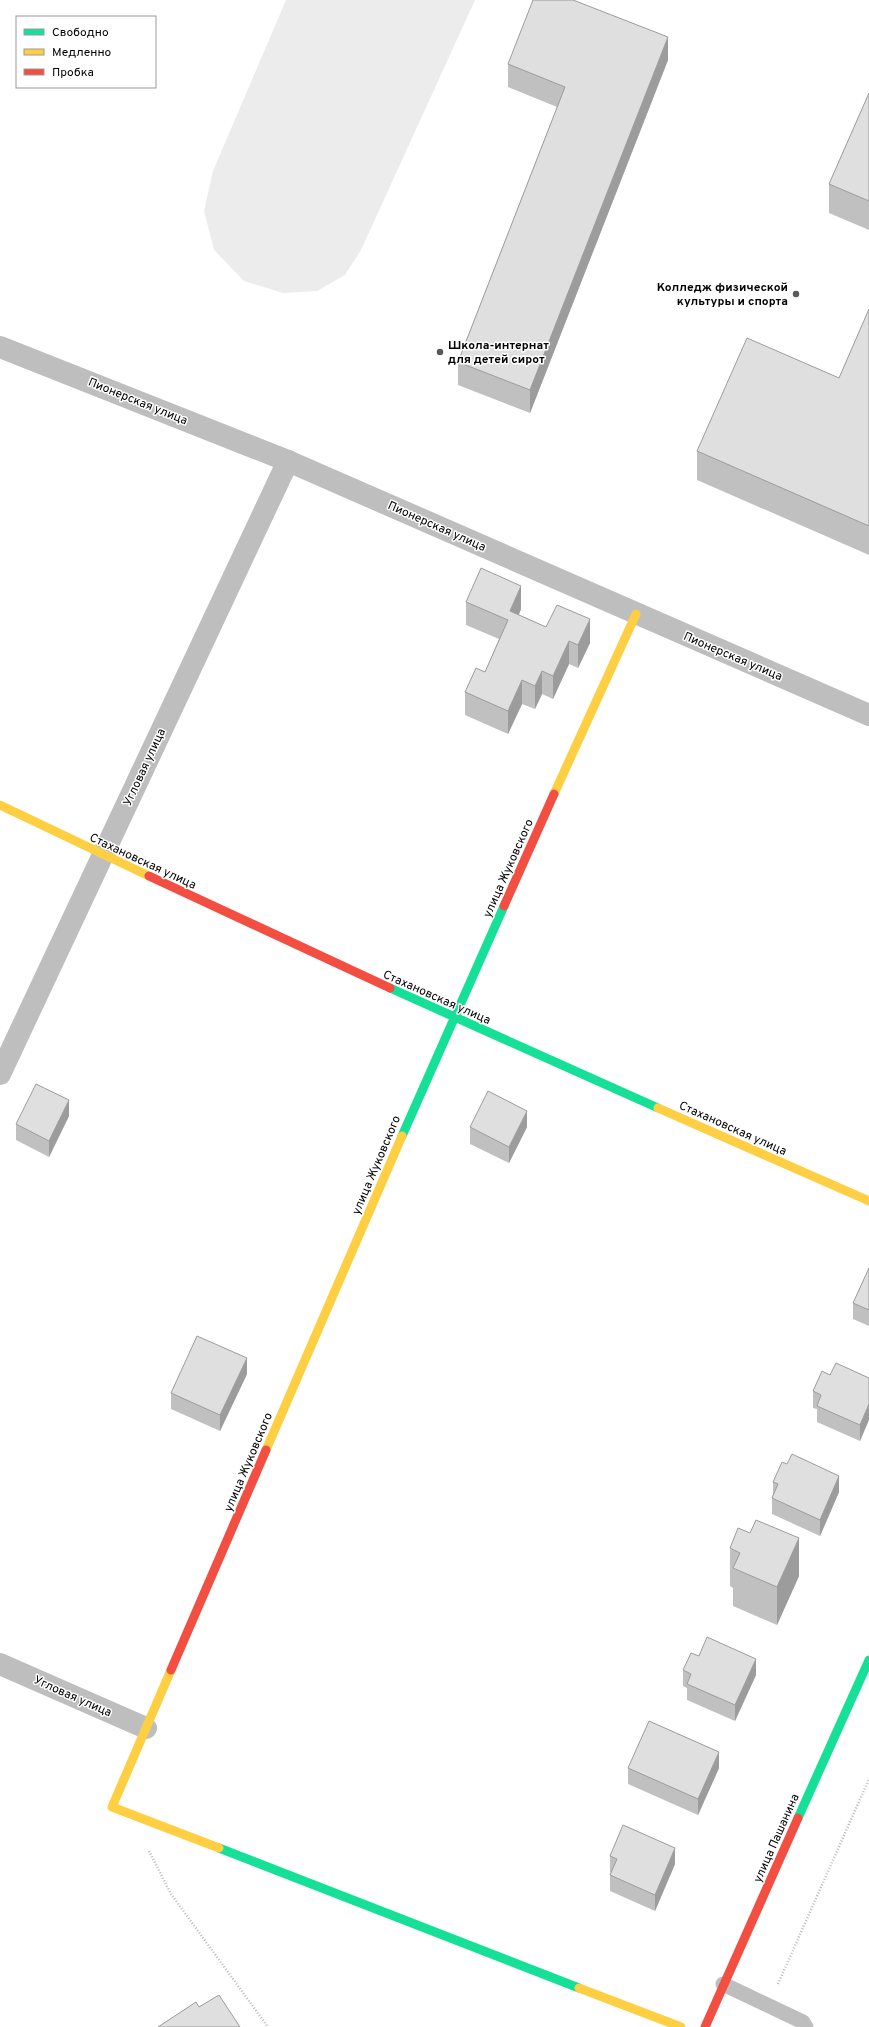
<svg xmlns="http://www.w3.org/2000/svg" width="869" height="2027" viewBox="0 0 869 2027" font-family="Overpass,sans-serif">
<rect width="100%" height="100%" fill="#fff"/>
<path fill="#ececec" d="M286 0H475L361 250 345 275 317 291 283 293 244 281 214 250 204 211 213 171Z"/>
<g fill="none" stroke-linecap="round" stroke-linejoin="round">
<g stroke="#b9b9b9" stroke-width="2.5" stroke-dasharray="1 2" stroke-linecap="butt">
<path d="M149 1851 171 1894 268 2027"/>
<path d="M778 1984 869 1779"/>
</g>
<path stroke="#bebebe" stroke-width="15" d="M723 1984 803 2022 806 2027"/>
<g stroke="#bebebe" stroke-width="22">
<path d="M0 347 288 461 869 715"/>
<path d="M0 1074 288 461"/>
<path d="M0 1664 146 1728"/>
</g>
<g stroke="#16e098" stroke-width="9">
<path d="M390 988 658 1108"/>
<path d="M402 1136 504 906"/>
<path d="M798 1818 869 1660"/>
<path d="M219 1848 579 1988"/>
</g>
<g stroke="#ffcf43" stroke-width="9">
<path d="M554 794 636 614"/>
<path d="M0 805 149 876"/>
<path d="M658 1108 869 1201"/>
<path d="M266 1450 402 1136"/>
<path d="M171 1670 112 1807 219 1848"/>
<path d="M579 1988 681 2027"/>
</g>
<g stroke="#f24e42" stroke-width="9">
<path d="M149 876 390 988"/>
<path d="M504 906 554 794"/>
<path d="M171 1670 266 1450"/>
<path d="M705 2027 798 1818"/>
</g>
</g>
<g fill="#c0c0c0">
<path d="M668 60 530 413 458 385V362L557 107 508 87V64Z"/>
<path d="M869 93V230L829 213V184Z"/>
<path d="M869 309V555L697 480V451L839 378Z"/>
<path d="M466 602 521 609 519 615 546 627 590 643 578 668 569 664 553 699 542 694 535 709 522 704 508 734 465 715V692L485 672 499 639 466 625Z"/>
<path d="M69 1116 49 1157 16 1140V1124Z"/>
<path d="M470 1127H527L509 1163 470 1144Z"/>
<path d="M869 1268V1326L853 1319V1303Z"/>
<path d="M247 1374 220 1431 171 1409V1393Z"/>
<path d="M830 1375 869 1378 860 1441 817 1422V1409L813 1408V1391Z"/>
<path d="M787 1464 839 1492 820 1536 772 1514V1498L773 1495V1482Z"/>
<path d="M730 1548 799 1576 777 1625 733 1606V1588L730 1586Z"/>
<path d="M699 1656 756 1675 735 1721 687 1700V1688L683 1686V1670Z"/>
<path d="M628 1768H719L698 1815 628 1784Z"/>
<path d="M610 1856 675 1864 655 1911 610 1891V1875L611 1873 610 1872Z"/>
</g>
<g fill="#9c9c9c">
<path d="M668 37V60L530 413V390Z"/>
<path d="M521 586V609L510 634V611Z"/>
<path d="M590 619V643L578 668V645Z"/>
<path d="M569 641V664L553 699V676Z"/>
<path d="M542 671V694L535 709V686Z"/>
<path d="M522 680V704L508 734V711Z"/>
<path d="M69 1100V1116L49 1157V1141Z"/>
<path d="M527 1111V1127L509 1163V1147Z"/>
<path d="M247 1358V1374L220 1431V1415Z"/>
<path d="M869 1404V1420L860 1441V1425Z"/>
<path d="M839 1476V1492L820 1536V1520Z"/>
<path d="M799 1538V1576L777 1625V1587Z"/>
<path d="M756 1659V1675L735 1721V1705Z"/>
<path d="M719 1752V1768L698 1815V1799Z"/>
<path d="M675 1848V1864L655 1911V1895Z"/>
</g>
<g fill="#dfdfdf" stroke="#9c9c9c">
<path d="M533 0H573L668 37 530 390 458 362 565 87 508 64Z"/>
<path d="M869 93V201L829 184Z"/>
<path d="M869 309V526L697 451 747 338 839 378Z"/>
<path d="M481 568 521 586 510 611 546 627 557 605 590 619 578 645 569 641 553 676 542 671 535 686 522 680 508 711 465 692 476 668 485 672 508 620 466 602Z"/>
<path d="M36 1084 69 1100 49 1141 16 1124Z"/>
<path d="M488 1091 527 1111 509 1147 470 1127Z"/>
<path d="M869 1268V1310L853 1303Z"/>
<path d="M197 1336 247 1358 220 1415 171 1393Z"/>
<path d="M836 1363 869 1378V1404L860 1425 817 1406 821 1395 813 1391 822 1371 830 1375Z"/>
<path d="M792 1454 839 1476 820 1520 772 1498 778 1484 773 1482 782 1462 787 1464Z"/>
<path d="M756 1520 799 1538 777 1587 733 1568 740 1553 730 1548 738 1528 750 1533Z"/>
<path d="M707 1637 756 1659 735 1705 687 1684 691 1674 683 1670 691 1653 699 1656Z"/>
<path d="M649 1721 719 1752 698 1799 628 1768Z"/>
<path d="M623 1825 675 1848 655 1895 610 1875 617 1859 610 1856Z"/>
<path d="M219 1995 240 2027H158L196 2002 199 2007Z"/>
</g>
<g fill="#595959" stroke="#fff" stroke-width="1.5">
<circle cx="796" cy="294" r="4"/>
<circle cx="440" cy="352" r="4"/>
</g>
<g text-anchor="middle" stroke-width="3" stroke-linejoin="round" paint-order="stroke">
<g font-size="12" font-weight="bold" fill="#000" stroke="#fff" text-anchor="end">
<text x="788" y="291">Колледж физической<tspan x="788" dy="14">культуры и спорта</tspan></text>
<text x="448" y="349" text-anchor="start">Школа-интернат<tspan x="448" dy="14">для детей сирот</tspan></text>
</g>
<g font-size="12" fill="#000" stroke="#fff">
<text transform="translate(138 401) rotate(22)" y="4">Пионерская улица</text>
<text transform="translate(437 526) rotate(24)" y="4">Пионерская улица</text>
<text transform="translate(733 656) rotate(23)" y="4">Пионерская улица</text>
<text transform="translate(144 767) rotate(-65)" y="4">Угловая улица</text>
<text transform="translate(143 861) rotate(25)" y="4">Стахановская улица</text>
<text transform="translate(508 868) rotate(-66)" y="4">улица Жуковского</text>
<text transform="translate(437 997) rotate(24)" y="4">Стахановская улица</text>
<text transform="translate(733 1128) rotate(24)" y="4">Стахановская улица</text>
<text transform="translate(376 1165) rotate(-67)" y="4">улица Жуковского</text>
<text transform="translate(248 1462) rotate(-67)" y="4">улица Жуковского</text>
<text transform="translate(73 1696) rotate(24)" y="4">Угловая улица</text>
<text transform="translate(776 1838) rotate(-66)" y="4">улица Пашанина</text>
</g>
</g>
<rect x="16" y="16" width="140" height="72" fill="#ffffff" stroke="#999999"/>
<rect x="24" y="29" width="20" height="6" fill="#16e098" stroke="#999999"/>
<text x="52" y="36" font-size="12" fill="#000000">Свободно</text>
<rect x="24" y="49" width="20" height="6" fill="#ffcf43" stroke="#999999"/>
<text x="52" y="56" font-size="12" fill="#000000">Медленно</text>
<rect x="24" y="69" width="20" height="6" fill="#f24e42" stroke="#999999"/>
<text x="52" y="76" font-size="12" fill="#000000">Пробка</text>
</svg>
